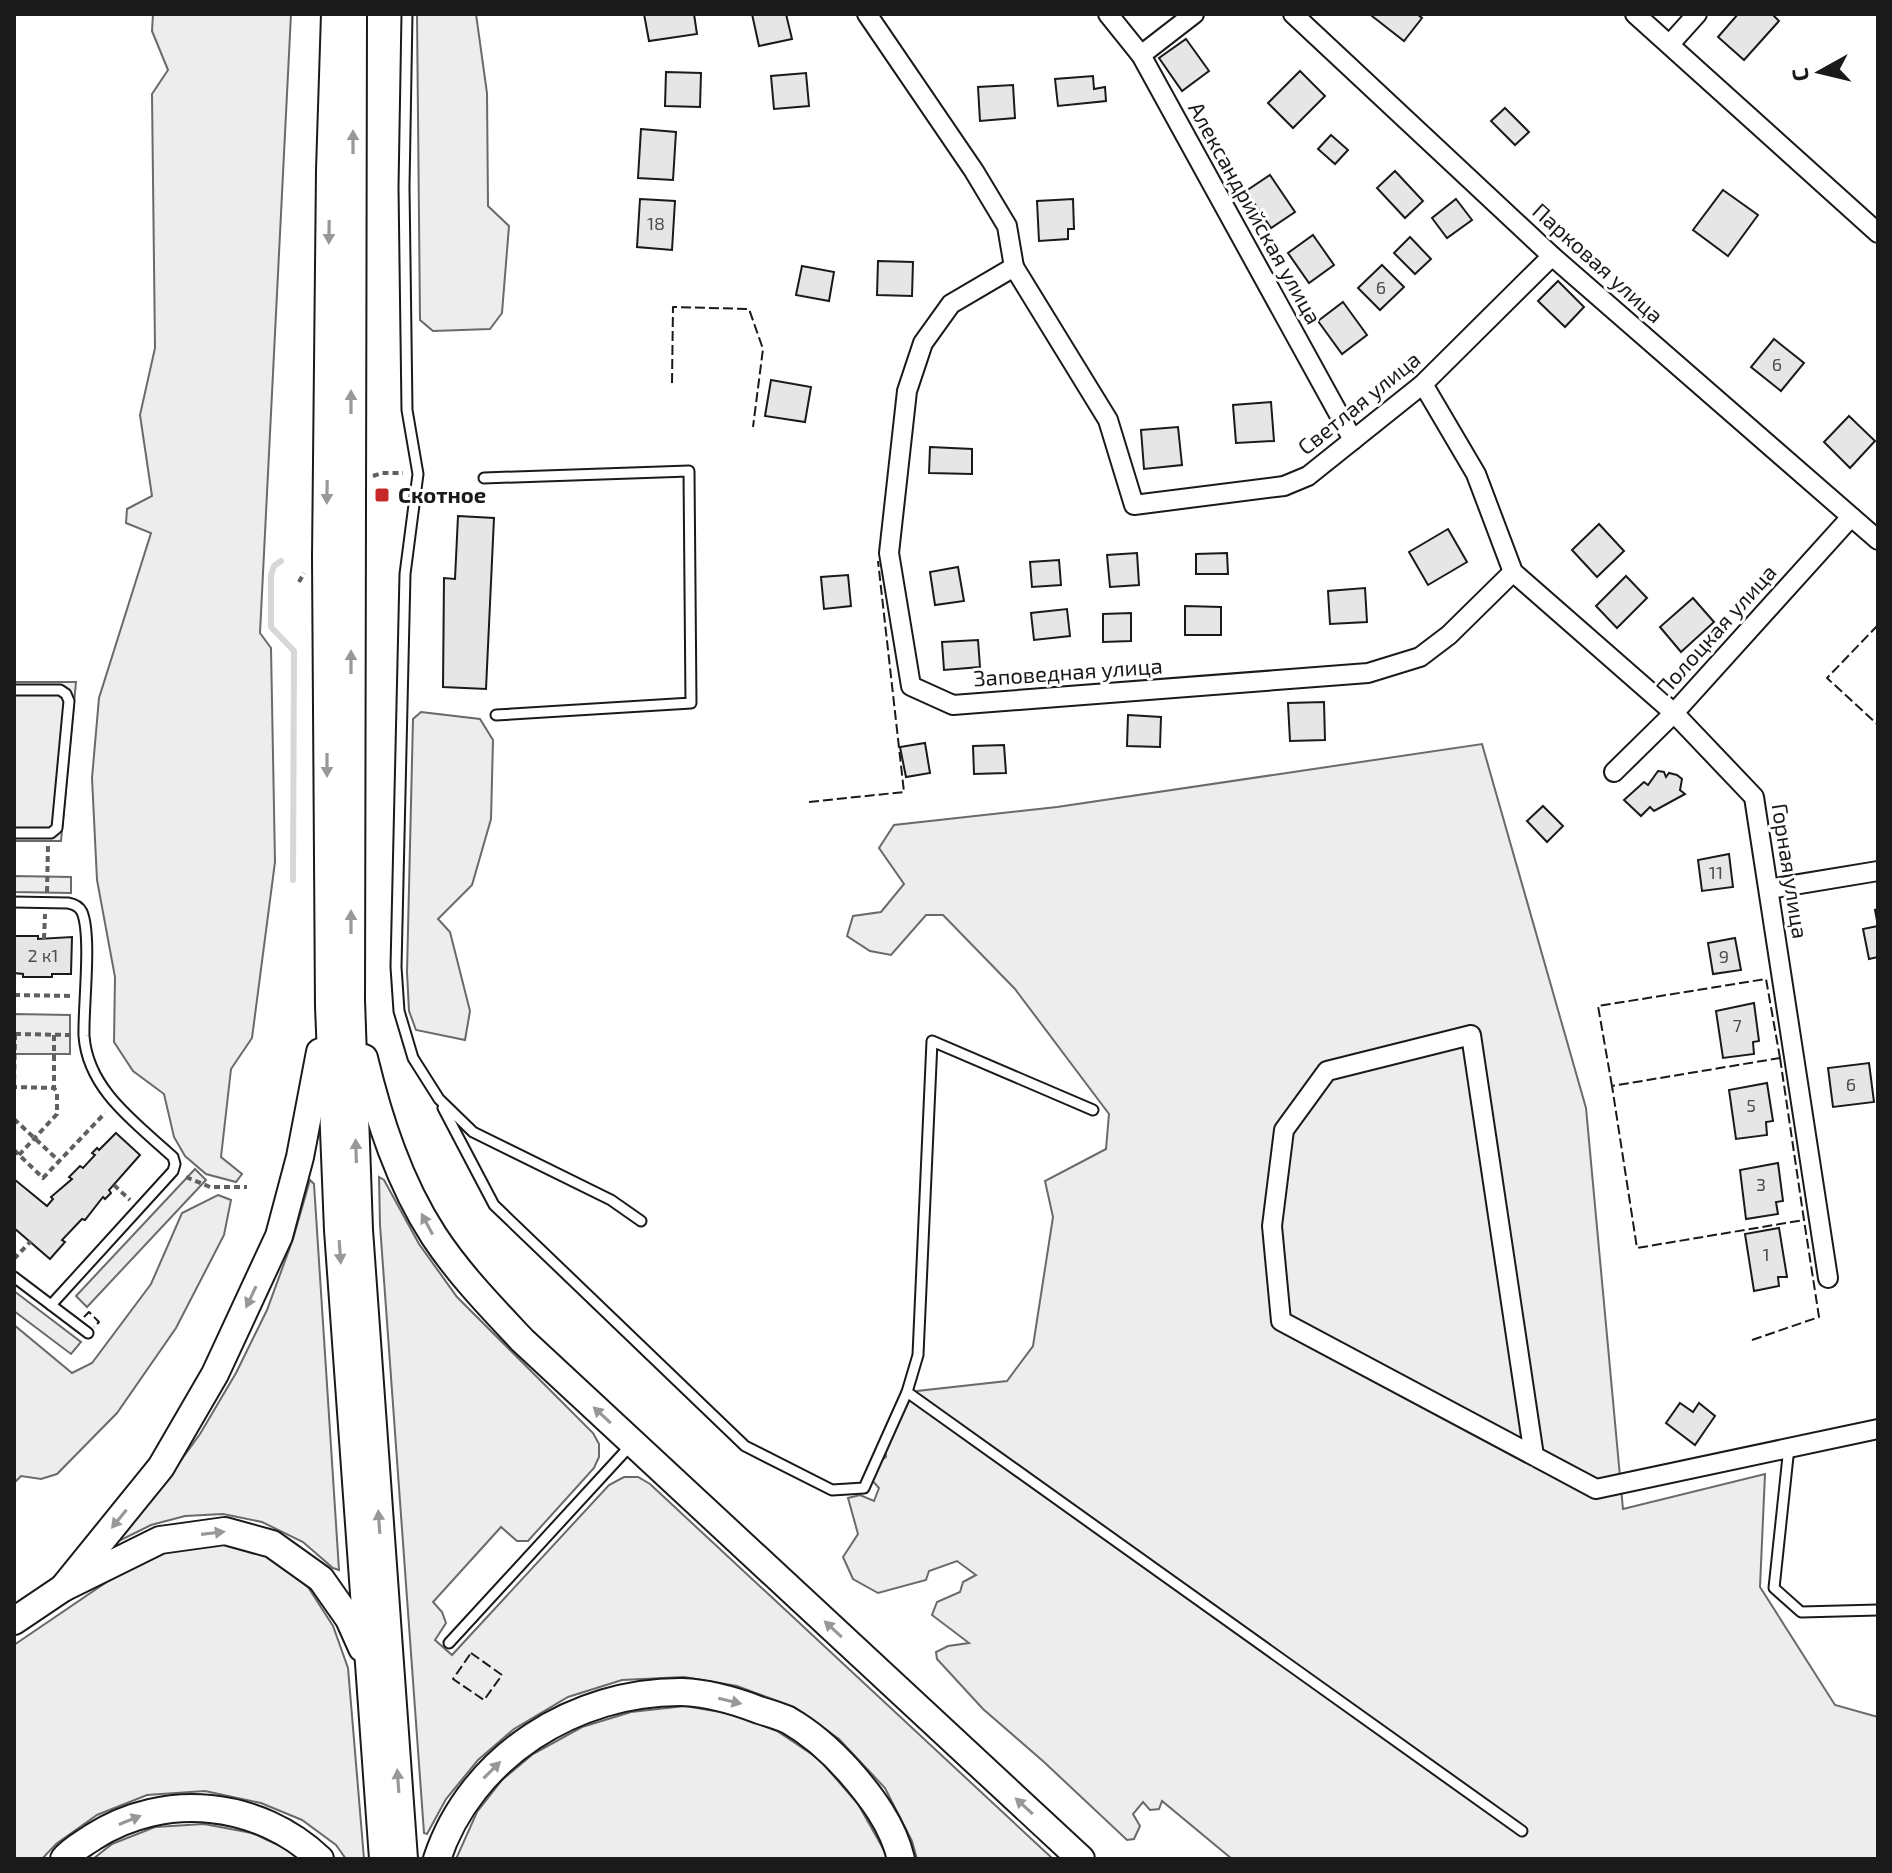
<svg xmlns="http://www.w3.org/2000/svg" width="1892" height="1873" viewBox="0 0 1892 1873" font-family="'Exo 2',sans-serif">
<rect width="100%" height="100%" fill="#fff"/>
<g fill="#ededed" stroke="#6a6a6a" stroke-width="2">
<path d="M153 14H291L260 633 271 648 275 862 252 1038 231 1069 221 1157 242 1174 236 1182 206 1174 185 1156 174 1137 164 1094 133 1071 114 1042 115 977 97 880 92 778 99 698 151 533 126 523 127 509 152 496 140 415 155 348 152 94 168 70 152 31Z"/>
<path d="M417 14H476L487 93 488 206 509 226 502 313 490 329 433 331 420 320Z"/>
<path d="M14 682H76L61 841H14Z"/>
<path d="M421 712 480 719 493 740 491 819 472 885 438 919 450 932 470 1011 465 1040 416 1030 409 1011 407 972 413 719Z"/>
<path d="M1482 744 1586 1108 1623 1509 1765 1474 1760 1587 1835 1705 1878 1717V1859H1232L1162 1801 1159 1809 1150 1810 1143 1802 1133 1814 1140 1826 1134 1839 1127 1840 1044 1762 983 1709 937 1659 936 1652 948 1646 969 1643 932 1615 937 1602 960 1592 963 1582 976 1575 957 1561 929 1571 926 1580 878 1593 853 1579 843 1557 858 1534 848 1498 860 1495 874 1501 879 1488 870 1478 873 1466 886 1457 884 1432 917 1391 1007 1381 1033 1346 1053 1217 1045 1181 1106 1149 1109 1114 1015 989 943 915H926L891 955 870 951 847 936 853 916 881 912 904 884 879 848 894 825 1057 807Z"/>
<path d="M14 876 71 877V893L14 892Z"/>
<path d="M14 1014 70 1015V1054H14Z"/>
<path d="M195 1169 206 1180 87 1307 76 1296Z"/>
<path d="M379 1177 384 1180 419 1244 457 1297 593 1433 599 1444V1457L594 1468 528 1541H517L501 1527 433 1602 442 1612 446 1623 435 1640 452 1655 609 1485 624 1477H638L650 1484 1053 1859H917L912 1841 885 1788 839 1739 794 1707 737 1686 684 1677 622 1680 568 1697 514 1729 478 1760 446 1799 427 1834 424 1833 380 1225Z"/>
<path d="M310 1180 314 1184 339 1570 333 1568 303 1542 262 1522 223 1514 185 1516 151 1525 119 1541 115 1539 155 1496 200 1434 236 1373 267 1310 293 1239Z"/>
<path d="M218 1195 231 1200 224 1235 176 1328 117 1413 57 1474 41 1479 21 1476 14 1483V1325L72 1373 92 1363 151 1284 182 1213Z"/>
<path d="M14 1291 81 1342 71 1354 14 1311Z"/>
<path d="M222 1543 265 1554 308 1587 333 1626 348 1668 364 1859H346L336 1845 302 1820 261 1803 205 1791 147 1795 97 1815 56 1844 42 1859H14V1645L123 1571 165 1552Z"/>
<path d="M685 1706 732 1714 777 1731 819 1759 858 1804 889 1859H456L477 1812 502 1780 533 1754 582 1727 631 1712Z"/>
<path d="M204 1824 252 1833 291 1851 299 1859H93L112 1844 155 1827Z"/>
</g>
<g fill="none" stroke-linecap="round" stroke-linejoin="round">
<path stroke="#d7d7d7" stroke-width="6" d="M281 561 274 566 271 575V627L294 651 293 880"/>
</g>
<g fill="#e6e6e6" stroke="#1a1a1a" stroke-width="2">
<path d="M644 14H694L697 34 649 41Z"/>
<path d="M752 14H786L792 39 759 46Z"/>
<path d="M1373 14H1417L1422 18 1404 41 1372 16Z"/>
<path d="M1738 14H1772L1779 21 1744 60 1718 37Z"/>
<path d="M1186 39 1209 71 1182 91 1159 58Z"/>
<path d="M1300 71 1325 96 1293 128 1268 103Z"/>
<path d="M666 72 701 73 700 107 665 106Z"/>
<path d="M806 73 809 106 774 109 771 76Z"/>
<path d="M1093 76 1094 89 1105 87 1106 101 1058 106 1055 79Z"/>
<path d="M1013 85 1015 118 980 121 978 87Z"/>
<path d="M1505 108 1529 132 1515 145 1491 121Z"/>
<path d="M641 129 676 132 673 180 638 178Z"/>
<path d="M1331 135 1348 150 1335 164 1318 149Z"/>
<path d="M1395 171 1423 201 1405 218 1377 188Z"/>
<path d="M1270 175 1295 212 1271 228 1246 191Z"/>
<path d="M1723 190 1758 215 1728 256 1693 230Z"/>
<path d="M640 199 675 201 672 250 637 247Z"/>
<path d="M1073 199 1074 229H1068V239L1039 241 1037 201Z"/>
<path d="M1456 199 1472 220 1447 238 1432 218Z"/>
<path d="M1313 235 1334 265 1309 283 1288 253Z"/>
<path d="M1410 237 1431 259 1415 274 1394 253Z"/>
<path d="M878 261 913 262 912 296 877 295Z"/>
<path d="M1382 265 1404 287 1380 310 1358 288Z"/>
<path d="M802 266 834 272 829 301 796 295Z"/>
<path d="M1558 281 1584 307 1565 327 1538 301Z"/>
<path d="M1343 302 1367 335 1342 354 1318 321Z"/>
<path d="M1774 339 1804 363 1781 391 1751 367Z"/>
<path d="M771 380 811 387 805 422 765 416Z"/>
<path d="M1271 402 1274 441 1236 443 1233 405Z"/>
<path d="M1849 416 1875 441 1850 468 1824 442Z"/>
<path d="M1178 427 1182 465 1144 469 1141 430Z"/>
<path d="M930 447 972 449V474L929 473Z"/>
<path d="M458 516 494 518 486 689 443 687 444 578 455 579Z"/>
<path d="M1599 524 1624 551 1597 577 1572 550Z"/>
<path d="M1448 529 1467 562 1428 585 1409 552Z"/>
<path d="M1137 553 1139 585 1110 587 1107 555Z"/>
<path d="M1227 553 1228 574H1196V554Z"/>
<path d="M1059 560 1061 585 1032 587 1030 562Z"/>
<path d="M958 567 964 601 935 605 930 572Z"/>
<path d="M848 575 851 606 824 609 821 577Z"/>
<path d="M1626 576 1647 598 1617 628 1596 606Z"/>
<path d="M1365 588 1367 622 1330 624 1328 591Z"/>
<path d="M1693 598 1714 622 1681 652 1660 627Z"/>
<path d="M1185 606 1221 607V635H1185Z"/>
<path d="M1067 609 1070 636 1034 640 1031 613Z"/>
<path d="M1131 613V641L1103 642V614Z"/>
<path d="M978 640 980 667 944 670 942 642Z"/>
<path d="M1324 702 1325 740 1290 741 1288 703Z"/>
<path d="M1128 715 1161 717 1160 747 1127 746Z"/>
<path d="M925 743 930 773 906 777 900 747Z"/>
<path d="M1004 745 1006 773 974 774 973 746Z"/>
<path d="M1658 771 1664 772 1666 777 1669 773 1677 775 1682 779 1680 790 1685 794 1654 811 1650 807 1641 816 1624 800 1644 782 1648 785Z"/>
<path d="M1543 806 1563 826 1547 842 1527 821Z"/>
<path d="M1729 854 1733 887 1702 891 1698 860Z"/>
<path d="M1878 909V957L1869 959 1863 929 1878 926 1875 910Z"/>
<path d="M14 936H38V939L72 937 71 974H52V977H23V974L14 973Z"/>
<path d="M1735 938 1741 970 1713 974 1708 943Z"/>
<path d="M1754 1003 1759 1041 1753 1042 1754 1054 1723 1058 1716 1011Z"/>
<path d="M1869 1063 1874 1102 1833 1107 1828 1068Z"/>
<path d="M1767 1083 1773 1121 1766 1122 1767 1135 1736 1139 1729 1090Z"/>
<path d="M116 1133 140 1155 109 1190 111 1193 105 1199 103 1197 85 1220 82 1219 62 1240 65 1242 50 1259 14 1228V1179L47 1206 53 1199 51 1197 72 1179 69 1177 80 1166 83 1168 95 1155 92 1153 97 1148 99 1150Z"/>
<path d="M1778 1163 1783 1201 1776 1202 1778 1214 1746 1219 1740 1170Z"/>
<path d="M1779 1228 1787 1277H1778L1779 1286 1754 1291 1745 1234Z"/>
<path d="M1680 1403 1693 1412 1699 1403 1715 1416 1695 1445 1666 1423Z"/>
</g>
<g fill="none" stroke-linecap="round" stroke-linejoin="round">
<g stroke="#1a1a1a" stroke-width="13">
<g id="lane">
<path d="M407 14 404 187 407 410 418 474 405 574 396 967 399 1011 413 1058 439 1099 473 1132 611 1200 641 1221"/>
<path d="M484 478 689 471 691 703 496 715"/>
<path d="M14 690H60L66 694 69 701 57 828 51 833H14"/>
<path d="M14 902 68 903C74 904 79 906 82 912 92 936 83 1007 84 1036 88 1090 136 1123 173 1157L175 1164 173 1171 51 1305"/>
<path d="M443 1108 494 1205 745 1446 832 1490 864 1488 907 1392 918 1355 932 1041 1093 1110"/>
<path d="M14 1277 88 1333"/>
<path d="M907 1392 1522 1831"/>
<path d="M1789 1447 1774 1588 1801 1612 1878 1610"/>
<path d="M449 1643 630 1446"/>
</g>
</g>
<g stroke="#1a1a1a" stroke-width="22">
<g id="street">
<path d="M867 14 974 171 1007 226 1014 267 951 304 923 343 907 391 889 553 911 686 953 705 1368 673 1420 657 1449 635 1513 572"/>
<path d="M1108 14 1141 55 1353 440"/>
<path d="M1293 14 1552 256 1878 540"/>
<path d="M1635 14 1878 233"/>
<path d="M1670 44 1697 14"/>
<path d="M1141 55 1194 14"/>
<path d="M1014 267 1108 420 1134 505 1284 486 1308 476 1423 384 1552 256"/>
<path d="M1423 384 1476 474 1513 572 1674 713 1754 797 1828 1278"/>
<path d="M1614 772 1674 713 1851 517"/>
<path d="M1769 889 1878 871"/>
<path d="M1534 1456 1471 1035 1327 1071 1284 1130 1272 1226 1281 1321 1596 1489 1878 1429"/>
</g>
</g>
<g stroke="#1a1a1a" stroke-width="30">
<g id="secondary">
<path d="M335 14 330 170 326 558 329 1006 338 1230 383 1859"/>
<path d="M353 14 351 1000 359 1230 404 1859"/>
<path d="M364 1058C379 1120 399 1182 434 1236 459 1274 491 1307 522 1340L1081 1859"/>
<path d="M63 1588 161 1467 215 1374 279 1236 300 1157 320 1052"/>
<path d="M14 1621 63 1588 160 1540 225 1531 272 1544 321 1579 349 1619 362 1648"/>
<path d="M64 1859C71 1850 83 1844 93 1837 165 1791 259 1801 320 1859"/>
<path d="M437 1859C471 1756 576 1691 682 1692 708 1693 736 1701 759 1710 769 1713 779 1716 788 1720 811 1733 832 1752 849 1771 871 1796 893 1825 901 1859"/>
</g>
</g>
<g stroke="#5f5f5f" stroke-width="4" stroke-dasharray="6 4" stroke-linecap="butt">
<path d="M373 476 382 473H403"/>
<path d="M299 582 304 573"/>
<path d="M47 892 48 845"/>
<path d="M44 939 45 914"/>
<path d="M14 995 72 996"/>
<path d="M15 1034 14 1087 54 1088"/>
<path d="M15 1034 70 1035"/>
<path d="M14 1119 59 1161"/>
<path d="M14 1150 43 1178 105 1113"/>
<path d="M19 1155 57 1114V1092L54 1088V1035"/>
<path d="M186 1177 210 1187H247"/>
<path d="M114 1185 130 1200"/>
<path d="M14 1259 31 1241"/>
</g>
<use href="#lane" stroke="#fff" stroke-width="9"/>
<use href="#street" stroke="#fff" stroke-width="18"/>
<use href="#secondary" stroke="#fff" stroke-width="26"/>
<g stroke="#1a1a1a" stroke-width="2" stroke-dasharray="10 4" stroke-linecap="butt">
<path d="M672 383 673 307 749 309 763 349 753 427"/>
<path d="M1878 625 1827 678 1878 725"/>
<path d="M809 802 904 792 878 561"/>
<path d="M1780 1058 1804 1220 1637 1248 1612 1086Z"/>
<path d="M1612 1086 1598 1006 1766 979 1780 1058"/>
<path d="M84 1317 89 1312 99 1322 94 1327"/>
<path d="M1752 1340 1819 1317 1804 1220"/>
<path d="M471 1653 502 1675 484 1700 453 1679Z"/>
</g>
</g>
<defs><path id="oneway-solid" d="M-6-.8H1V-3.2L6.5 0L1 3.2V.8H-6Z" transform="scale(2)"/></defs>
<g fill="#989898">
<use href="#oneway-solid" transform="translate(353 142) rotate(-90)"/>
<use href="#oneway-solid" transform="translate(329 232) rotate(91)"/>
<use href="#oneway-solid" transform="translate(351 402) rotate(-90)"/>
<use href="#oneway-solid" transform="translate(327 492) rotate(91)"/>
<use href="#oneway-solid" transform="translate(351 662) rotate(-90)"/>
<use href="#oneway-solid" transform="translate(327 765) rotate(90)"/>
<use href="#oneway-solid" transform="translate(351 922) rotate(-90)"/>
<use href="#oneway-solid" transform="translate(356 1151) rotate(-92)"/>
<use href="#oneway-solid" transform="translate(427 1224) rotate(-118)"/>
<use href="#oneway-solid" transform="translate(340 1252) rotate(86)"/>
<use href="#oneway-solid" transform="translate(251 1297) rotate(115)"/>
<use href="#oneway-solid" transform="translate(602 1415) rotate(-137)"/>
<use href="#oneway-solid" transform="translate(119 1519) rotate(129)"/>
<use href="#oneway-solid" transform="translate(379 1522) rotate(-94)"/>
<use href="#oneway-solid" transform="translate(213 1533) rotate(-7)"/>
<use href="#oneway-solid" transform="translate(833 1629) rotate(-137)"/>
<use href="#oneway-solid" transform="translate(730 1701) rotate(13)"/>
<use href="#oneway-solid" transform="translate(492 1770) rotate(-45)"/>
<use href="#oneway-solid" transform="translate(398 1781) rotate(-94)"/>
<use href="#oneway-solid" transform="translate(1024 1806) rotate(-137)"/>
<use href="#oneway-solid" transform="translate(130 1820) rotate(-22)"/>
</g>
<rect fill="#c62828" stroke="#fff" stroke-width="3" x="374" y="487" width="16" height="16" rx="4"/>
<g text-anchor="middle" stroke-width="6" stroke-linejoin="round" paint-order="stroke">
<g font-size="18" fill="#4d4d4d">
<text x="656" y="230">18</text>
<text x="1381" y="294">6</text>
<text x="1777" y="371">6</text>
<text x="1716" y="879">11</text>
<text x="43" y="962">2 к1</text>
<text x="1724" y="963">9</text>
<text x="1737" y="1032">7</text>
<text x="1851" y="1091">6</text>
<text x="1751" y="1112">5</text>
<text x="1761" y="1191">3</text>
<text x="1766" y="1261">1</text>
</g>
<g font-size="22" fill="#1a1a1a" stroke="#fff">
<text transform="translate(1255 213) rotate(61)" y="8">Александрийская улица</text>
<text transform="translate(1598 263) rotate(42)" y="8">Парковая улица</text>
<text transform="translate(1359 403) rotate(-39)" y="8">Светлая улица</text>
<text transform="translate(1716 630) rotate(-48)" y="8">Полоцкая улица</text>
<text transform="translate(1068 672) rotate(-4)" y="8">Заповедная улица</text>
<text transform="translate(1790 871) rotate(81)" y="8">Горная улица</text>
</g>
<g font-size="22" font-weight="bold" fill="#1a1a1a" stroke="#fff" text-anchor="start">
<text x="398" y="503">Скотное</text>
</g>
</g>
<rect width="1892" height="1873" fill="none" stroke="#1a1a1a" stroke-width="32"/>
<g transform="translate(1820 72) rotate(262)" stroke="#ffffff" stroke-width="6" paint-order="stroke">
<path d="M0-6L14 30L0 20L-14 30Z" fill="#1a1a1a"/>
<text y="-12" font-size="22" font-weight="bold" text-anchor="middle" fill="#1a1a1a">С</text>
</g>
</svg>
